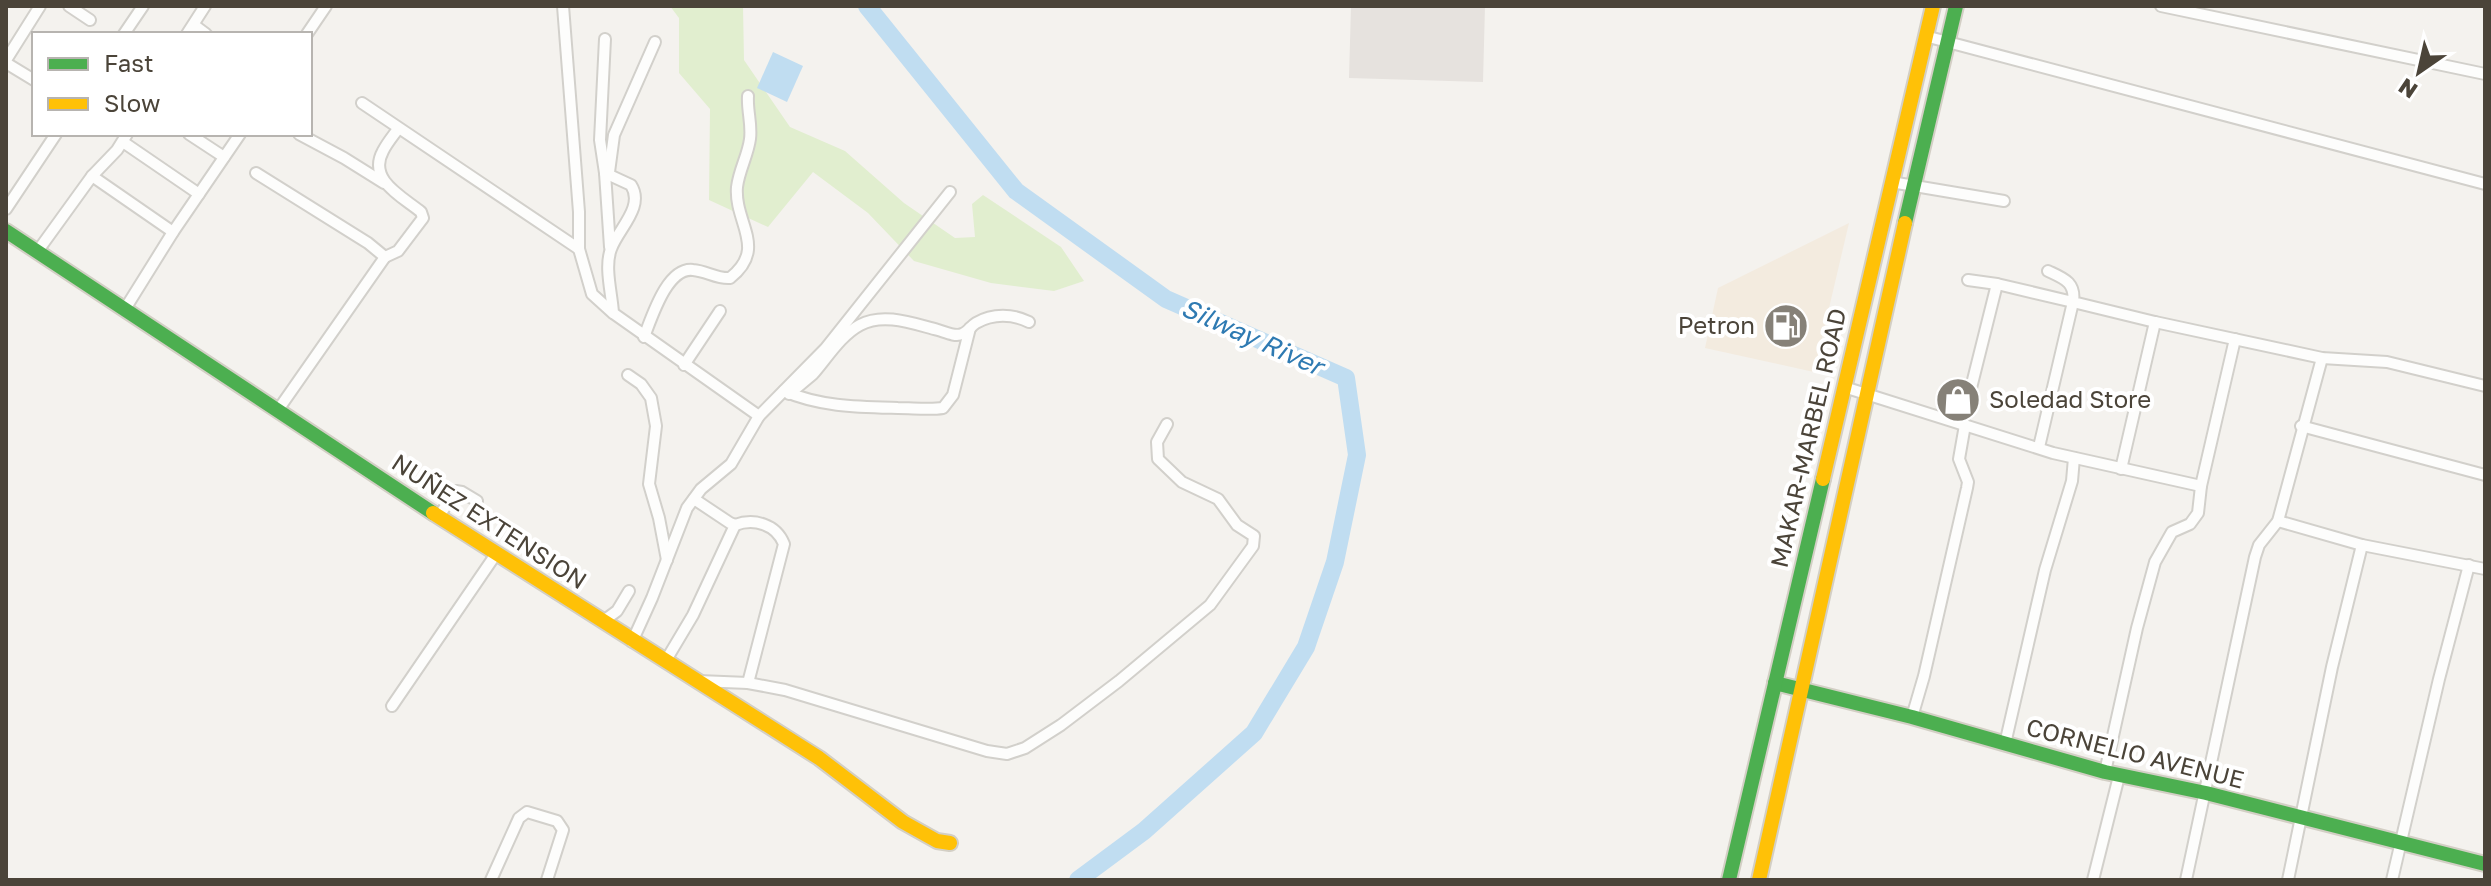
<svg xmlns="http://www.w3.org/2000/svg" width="2491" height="886" viewBox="0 0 2491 886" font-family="'Golos Text',sans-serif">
<rect width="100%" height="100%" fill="#f4f2ee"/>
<path fill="#f3ebdf" d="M1849 223 1814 372 1705 348 1718 288Z"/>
<path fill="#e6e2de" d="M1351 6H1485L1483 82 1349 78Z"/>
<path fill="#e1eecf" d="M670 6H743L744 60 790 127 845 151 904 203 955 238 975 237 972 204 983 195 1061 247 1084 281 1054 291 991 283 914 261 868 213 813 172 768 227 709 200 710 109 679 73V18Z"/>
<path fill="#c0ddf1" d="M773 52 803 66 787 102 757 88Z"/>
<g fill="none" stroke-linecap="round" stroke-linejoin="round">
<path stroke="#c0ddf1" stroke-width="18" d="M867 6 1016 191 1166 299 1346 378 1357 455 1335 562 1306 647 1254 733 1144 831 1078 880"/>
<g stroke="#d2d0cb" stroke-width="14">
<g id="street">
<path d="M69 6 90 20"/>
<path d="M563 6 579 212V249L592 294 613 313"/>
<path d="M2161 6 2485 74"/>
<path d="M194 25 206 34"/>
<path d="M124 34 143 6"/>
<path d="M187 34 205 6"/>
<path d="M307 34 326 6"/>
<path d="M1925 36 2485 184"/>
<path d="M605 39 600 140 605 173 631 185C645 207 618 229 611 249 604 267 612 294 613 313L759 416"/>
<path d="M6 60 40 6"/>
<path d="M6 63 34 80"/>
<path d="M362 103 579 249"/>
<path d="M189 134 224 157"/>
<path d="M299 134 344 158 384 183"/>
<path d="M123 142 199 194"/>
<path d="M609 172 614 135 655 42"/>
<path d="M256 173 368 243 385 257 278 410"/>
<path d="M605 173 610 247"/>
<path d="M92 176 173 232"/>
<path d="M1891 182 2004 201"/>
<path d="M6 209 56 134"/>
<path d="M37 252 92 176 117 150 127 134"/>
<path d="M385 257 398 251 423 218 421 212C403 197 367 180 383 151 387 143 393 136 398 129"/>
<path d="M2048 271C2063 278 2076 282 2073 302L2155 322 2322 358 2387 362 2485 386"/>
<path d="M1968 280 1997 284 2073 302 2039 447"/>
<path d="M125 309 173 232 240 134"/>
<path d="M644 337C652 317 667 267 693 270 707 271 716 279 730 278 768 248 734 223 737 187 739 170 748 155 750 139 752 124 747 111 748 96"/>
<path d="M684 365 720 311"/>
<path d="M628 375 641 384 651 398 656 426 649 484 659 518 667 560"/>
<path d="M1844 387 2053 453 2201 486"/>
<path d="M784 391C821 407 859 407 898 408 913 408 929 410 943 408L953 395 970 328"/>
<path d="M789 394C797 387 805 381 813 374 827 358 841 335 860 325 884 312 914 324 938 330 945 332 955 337 962 334 968 332 971 326 976 323 993 313 1013 314 1029 322"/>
<path d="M1962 424 1997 284"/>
<path d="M2301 426 2485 475"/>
<path d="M2121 469 2155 322"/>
<path d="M439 516 456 491 462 492 477 501"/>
<path d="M2278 521 2362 545 2485 569"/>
<path d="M735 525C754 518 776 524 784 544L748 683"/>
<path d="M602 622 617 611 629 591"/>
<path d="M632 642 652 598 687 508 701 489 731 464 759 416 825 349 950 192"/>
<path d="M665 662 693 615 735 525 730 523 694 499"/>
<path d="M699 681 748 683 785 690 987 751 1007 754 1025 748 1061 725 1119 681 1210 605 1253 546 1254 536 1237 525 1218 499 1182 482 1158 459 1157 442 1167 424"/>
<path d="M392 706 496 554"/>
<path d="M1912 717 1924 676 1967 488 1968 482 1959 459 1965 425"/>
<path d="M2005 744 2045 570 2072 481 2074 458"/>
<path d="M2105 772 2137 628 2155 562 2172 532 2190 524 2198 513 2201 486 2235 339"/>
<path d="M491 880 519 818 527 812 557 821 563 830 547 880"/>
<path d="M2093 880 2119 776"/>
<path d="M2186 880 2255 557 2259 545 2278 521 2322 358"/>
<path d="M2288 880 2332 667 2362 545"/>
<path d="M2392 880 2439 679 2469 565"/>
</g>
</g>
<g stroke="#d3cfc5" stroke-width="18">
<g id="fast">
<path d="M1905 223 1956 6"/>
<path d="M6 231 433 513"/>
<path d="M1775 683 1912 717 2105 772 2206 793 2485 864"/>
<path d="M1729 880 1823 479"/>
</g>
</g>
<g stroke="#d3cfc5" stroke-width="18">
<g id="slow">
<path d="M1823 479 1933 6"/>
<path d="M433 513 819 758 903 822 937 841 950 843"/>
<path d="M1759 880 1905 223"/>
</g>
</g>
<use href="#street" stroke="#fdfdfc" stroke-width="10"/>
<use href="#fast" stroke="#4caf50" stroke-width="14"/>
<use href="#slow" stroke="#ffc107" stroke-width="14"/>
</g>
<defs>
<g id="fuel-disc" transform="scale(2.3)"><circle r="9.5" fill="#868178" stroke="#fff"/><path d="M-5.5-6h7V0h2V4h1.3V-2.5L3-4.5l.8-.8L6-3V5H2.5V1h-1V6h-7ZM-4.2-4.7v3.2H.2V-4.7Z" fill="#fff"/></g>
<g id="shop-disc" transform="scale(2.3)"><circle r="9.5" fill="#868178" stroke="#fff"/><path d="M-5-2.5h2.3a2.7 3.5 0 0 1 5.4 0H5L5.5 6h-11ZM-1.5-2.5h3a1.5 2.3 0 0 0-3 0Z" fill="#fff"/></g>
</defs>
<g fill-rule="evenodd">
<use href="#fuel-disc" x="1786" y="326"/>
<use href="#shop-disc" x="1958" y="400"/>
</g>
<g text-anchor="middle" stroke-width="8" stroke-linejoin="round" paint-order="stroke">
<g font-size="24" fill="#4b4439" stroke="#fff" text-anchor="end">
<text x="1755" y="334">Petron</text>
<text x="1989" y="408" text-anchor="start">Soledad Store</text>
</g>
<g font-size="24" fill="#4b4439" stroke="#fff">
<text transform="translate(1809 438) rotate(-77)" y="8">MAKAR-MARBEL ROAD</text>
<text transform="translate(489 522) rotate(33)" y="8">NUÑEZ EXTENSION</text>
<text transform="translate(2135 754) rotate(14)" y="8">CORNELIO AVENUE</text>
</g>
<g font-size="26" font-style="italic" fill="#2e7ab2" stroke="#fff">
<text transform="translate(1252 337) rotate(24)" y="9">Silway River</text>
</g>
</g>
<rect width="2491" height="886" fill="none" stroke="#4b4439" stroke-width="16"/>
<rect x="32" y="32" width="280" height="104" fill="#ffffff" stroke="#b7b4b0" stroke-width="2"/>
<rect x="48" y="58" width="40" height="12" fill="#4caf50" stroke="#b7b4b0" stroke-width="2"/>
<text x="104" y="72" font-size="24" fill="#4b4439">Fast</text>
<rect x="48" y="98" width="40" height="12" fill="#ffc107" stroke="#b7b4b0" stroke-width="2"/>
<text x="104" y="112" font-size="24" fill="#4b4439">Slow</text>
<g transform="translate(2419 72) rotate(214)" stroke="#ffffff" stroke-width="6" paint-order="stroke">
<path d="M0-6L14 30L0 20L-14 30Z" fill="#4b4439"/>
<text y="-12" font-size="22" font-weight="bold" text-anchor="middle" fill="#4b4439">N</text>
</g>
</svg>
